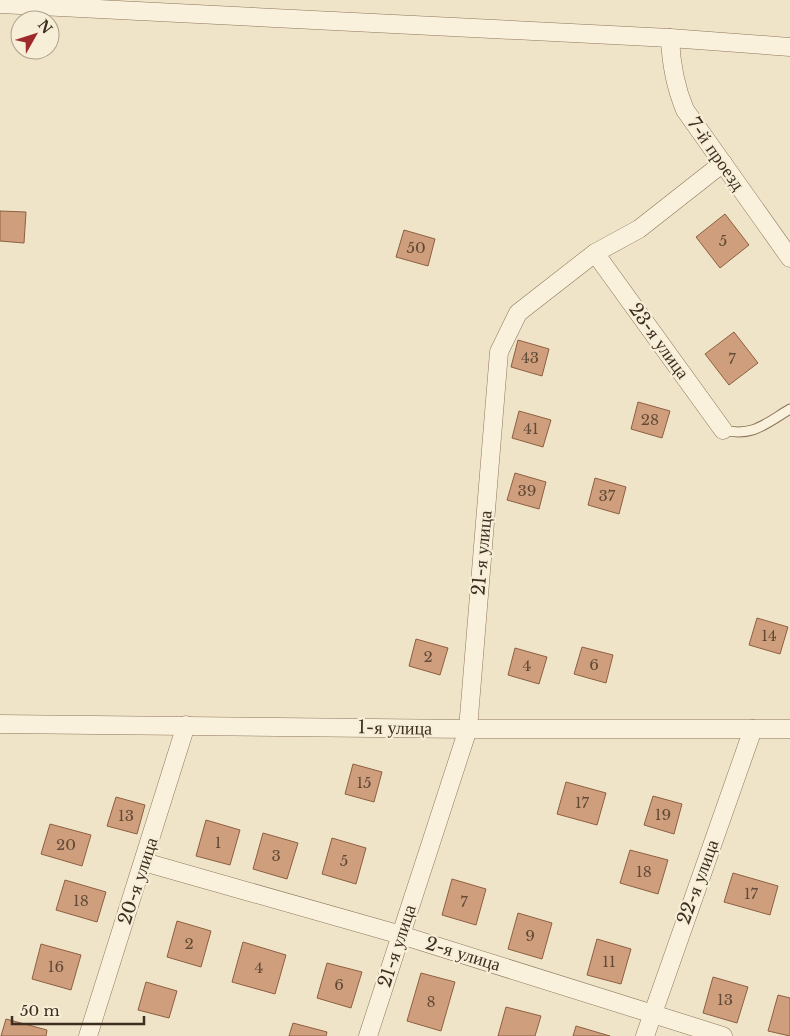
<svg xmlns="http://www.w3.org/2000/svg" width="790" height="1036" viewBox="0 0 790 1036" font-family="'Libre Baskerville',serif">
<rect width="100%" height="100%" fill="#f0e4c8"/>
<g fill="#cf9f7d" stroke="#8d5f41">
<path d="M0 211 26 212 24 243 0 241Z"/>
<path d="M725 214 749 245 720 268 696 237Z"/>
<path d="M404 230 435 239 428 266 396 257Z"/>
<path d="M734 332 758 363 729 385 705 354Z"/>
<path d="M518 340 549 349 542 376 511 367Z"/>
<path d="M638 402 670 411 662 438 631 429Z"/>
<path d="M519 411 551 420 543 447 512 438Z"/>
<path d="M515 473 546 482 539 509 507 500Z"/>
<path d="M595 478 626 487 619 514 588 505Z"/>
<path d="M757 618 788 627 780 654 749 645Z"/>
<path d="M416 639 448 648 440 675 409 666Z"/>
<path d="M582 647 613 655 606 683 574 674Z"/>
<path d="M515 648 547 657 539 684 508 675Z"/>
<path d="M353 764 382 772 374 802 345 794Z"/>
<path d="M566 782 606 793 597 825 557 814Z"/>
<path d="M653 796 682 804 674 834 644 825Z"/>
<path d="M116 797 145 805 137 834 107 826Z"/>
<path d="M206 820 240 830 230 865 196 856Z"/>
<path d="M50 824 91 835 82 866 41 854Z"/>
<path d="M263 833 298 843 287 879 253 869Z"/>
<path d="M332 838 366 848 356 884 322 874Z"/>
<path d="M630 850 668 860 658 894 620 883Z"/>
<path d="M733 873 778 886 770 915 724 902Z"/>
<path d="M452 879 486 889 476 925 442 915Z"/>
<path d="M65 880 106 892 97 922 56 910Z"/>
<path d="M518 913 552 923 542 959 508 949Z"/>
<path d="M177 921 211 931 201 967 167 957Z"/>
<path d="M597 939 631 949 621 984 587 975Z"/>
<path d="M243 942 286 955 275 994 232 982Z"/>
<path d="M41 944 81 955 71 990 32 979Z"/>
<path d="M327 963 362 972 351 1008 317 998Z"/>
<path d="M421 973 455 982 441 1031 407 1021Z"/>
<path d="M713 977 748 987 737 1023 703 1013Z"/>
<path d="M146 982 177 991 169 1018 138 1010Z"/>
<path d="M778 995 790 998V1036L768 1031Z"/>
<path d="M506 1007 541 1016 535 1036H498Z"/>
<path d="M6 1019 47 1030 46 1036H1Z"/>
<path d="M293 1023 327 1032 326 1036H289Z"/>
<path d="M576 1026 610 1036H573Z"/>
</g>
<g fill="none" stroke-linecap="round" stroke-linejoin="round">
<g stroke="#8d765c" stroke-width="11">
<path id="service" d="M723 430C753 437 765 424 790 409"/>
</g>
<g stroke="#8d765c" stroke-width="19">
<g id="minor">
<path d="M0 4 670 38 790 47"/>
<path d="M670 38C671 64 675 86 685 110L790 258"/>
<path d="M595 253 723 430"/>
<path d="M0 724 468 729H790"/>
<path d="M144 862 401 935 723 1036"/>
<path d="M88 1036 186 725"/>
<path d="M368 1036 468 729 499 352 518 313 595 253 639 229 723 163"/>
<path d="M645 1036 753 729"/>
</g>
</g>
<use href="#service" stroke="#faf1dc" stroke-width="9"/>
<use href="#minor" stroke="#faf1dc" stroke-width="18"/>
</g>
<g text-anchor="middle" stroke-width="4.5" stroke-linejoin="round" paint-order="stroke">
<g font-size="15" fill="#624a37">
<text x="723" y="246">5</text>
<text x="416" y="253">50</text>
<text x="530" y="363">43</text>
<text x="732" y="364">7</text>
<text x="650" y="425">28</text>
<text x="531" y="434">41</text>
<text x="527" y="496">39</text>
<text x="607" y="501">37</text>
<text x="769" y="641">14</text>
<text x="428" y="662">2</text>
<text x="594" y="670">6</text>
<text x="527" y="671">4</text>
<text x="364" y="788">15</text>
<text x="582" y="808">17</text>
<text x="663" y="820">19</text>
<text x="126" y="821">13</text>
<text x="218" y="848">1</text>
<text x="66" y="850">20</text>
<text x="276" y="861">3</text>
<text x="344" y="866">5</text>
<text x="644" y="877">18</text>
<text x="751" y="899">17</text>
<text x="81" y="906">18</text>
<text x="464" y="907">7</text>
<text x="530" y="941">9</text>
<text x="189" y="949">2</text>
<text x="609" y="967">11</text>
<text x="56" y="972">16</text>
<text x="259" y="973">4</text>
<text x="339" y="990">6</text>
<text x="725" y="1005">13</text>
<text x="431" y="1007">8</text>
</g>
<g font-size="18" fill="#3d2e20" stroke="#f7eed8">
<text transform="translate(716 154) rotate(55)" y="6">7-й проезд</text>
<text transform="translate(659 341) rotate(54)" y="6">23-я улица</text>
<text transform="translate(482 553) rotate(-85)" y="6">21-я улица</text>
<text transform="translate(395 728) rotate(1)" y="6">1-я улица</text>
<text transform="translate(138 881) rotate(-72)" y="6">20-я улица</text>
<text transform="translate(698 882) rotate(-70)" y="6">22-я улица</text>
<text transform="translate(397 946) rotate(-72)" y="6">21-я улица</text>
<text transform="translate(463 954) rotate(17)" y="6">2-я улица</text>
</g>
</g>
<g transform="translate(35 35) rotate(51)"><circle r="24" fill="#f7eed8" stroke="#ada18e"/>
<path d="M0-4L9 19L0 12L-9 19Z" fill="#9e2a2b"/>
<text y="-8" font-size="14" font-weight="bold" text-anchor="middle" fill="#3d2e20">N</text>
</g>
<path d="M12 1016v8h132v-8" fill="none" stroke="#3d2e20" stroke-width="2.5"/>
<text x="20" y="1016" font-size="15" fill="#3d2e20" stroke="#f7eed8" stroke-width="4" paint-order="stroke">50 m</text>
</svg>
